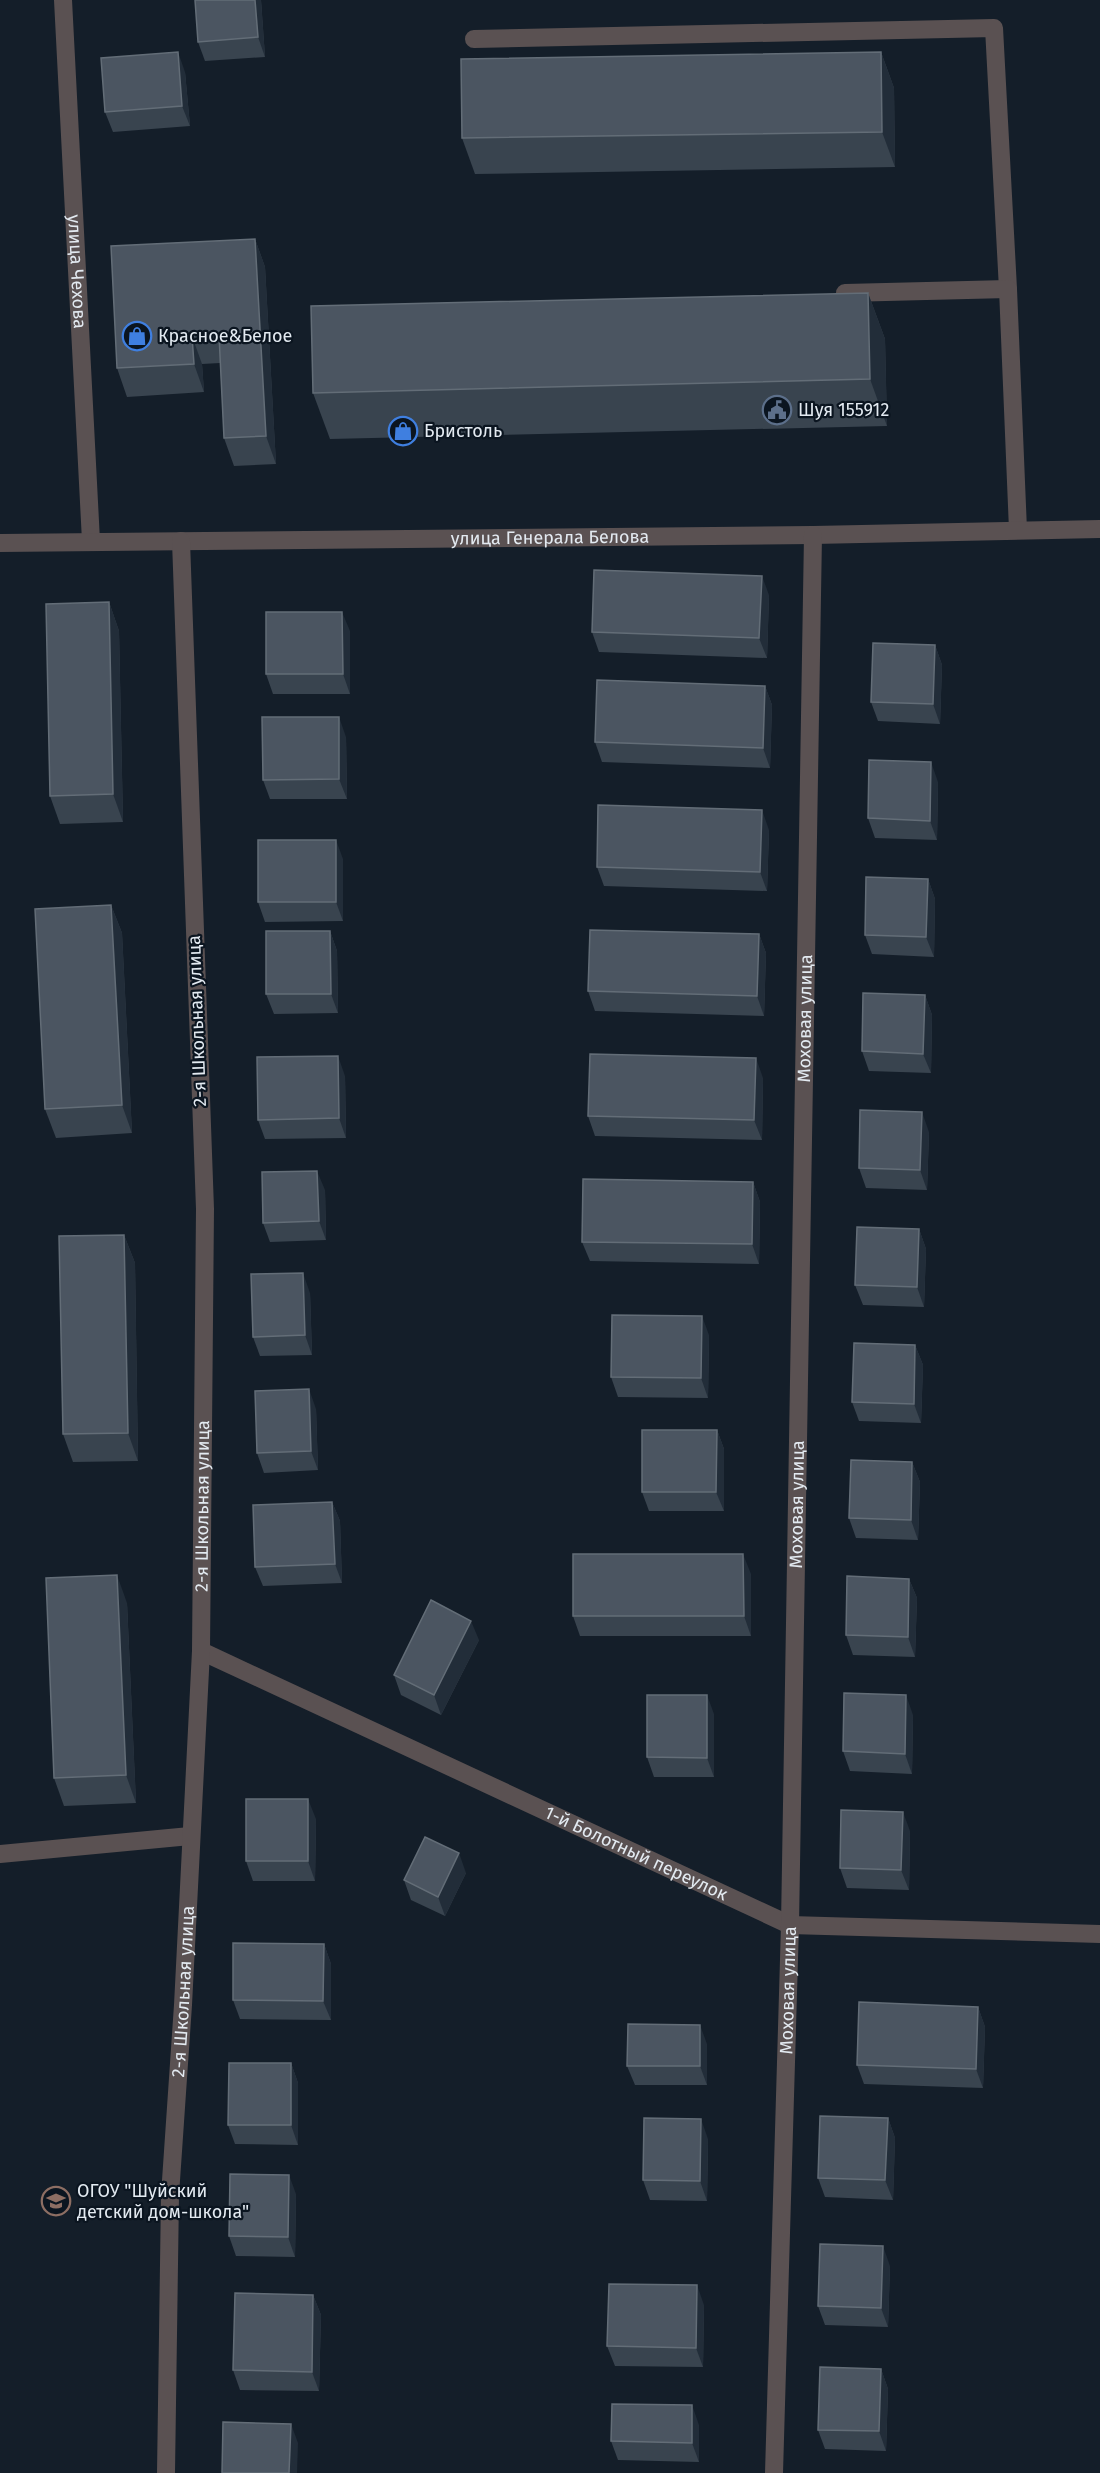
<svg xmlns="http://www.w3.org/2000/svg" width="1100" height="2473" viewBox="0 0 1100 2473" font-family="'Fira Sans',sans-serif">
<rect width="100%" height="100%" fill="#141e29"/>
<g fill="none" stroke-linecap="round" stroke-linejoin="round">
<g stroke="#5a5152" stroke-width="18">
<path id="s1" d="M63 0 91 541"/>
<path d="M474 39 994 28 1008 289"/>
<path d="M845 293 1008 289 1018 530"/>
<path id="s2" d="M0 543 813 535 1100 529"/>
<path id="s3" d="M201 1651 790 1925 1100 1934"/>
<path d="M0 1854 190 1836"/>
<path id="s4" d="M166 2473 170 2195 183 2005 201 1651 205 1209 181 541"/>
<path id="s5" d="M774 2473 790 1925 813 535"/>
</g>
</g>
<g fill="#39444f">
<path d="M261 0 265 57 205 61 198 42Z"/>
<path d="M881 52 894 88 895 167 475 174 462 138Z"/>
<path d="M185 72 190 126 113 132 105 112Z"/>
<path d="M255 239 265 267 276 464 234 466 224 438 220 363 202 364 204 392 127 397 117 368Z"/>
<path d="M868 293 885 339 887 426 330 439 313 393Z"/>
<path d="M769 595 767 658 599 652 592 632Z"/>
<path d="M109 602 119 631 123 822 60 824 50 796Z"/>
<path d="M350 631V694H273L266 674Z"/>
<path d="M935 645 942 665 940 724 878 721 871 702Z"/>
<path d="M765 686 772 705 770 768 602 762 595 742Z"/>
<path d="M346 737 347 799H270L263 780Z"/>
<path d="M938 782 937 840 875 838 868 818Z"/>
<path d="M769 830 767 891 604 886 597 867Z"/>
<path d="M343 859V921L265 922 258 902Z"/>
<path d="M928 879 935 899 934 957 872 954 865 935Z"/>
<path d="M111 905 122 933 132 1133 56 1138 45 1109Z"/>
<path d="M330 931 337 951 338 1013 274 1014 266 994Z"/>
<path d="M759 934 766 953 764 1016 595 1011 588 991Z"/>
<path d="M925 995 932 1015 931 1073 869 1071 862 1051Z"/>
<path d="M345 1076 346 1138 265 1139 258 1120Z"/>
<path d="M763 1078 762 1140 595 1136 588 1116Z"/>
<path d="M929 1132 927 1190 866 1188 859 1168Z"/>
<path d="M753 1182 760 1202 759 1264 590 1261 582 1242Z"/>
<path d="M325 1190 326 1240 270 1242 263 1223Z"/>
<path d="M919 1229 926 1249 924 1307 863 1305 855 1285Z"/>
<path d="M124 1235 135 1263 138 1461 73 1462 63 1434Z"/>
<path d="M310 1293 312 1355 260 1356 253 1337Z"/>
<path d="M709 1335 708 1398 618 1397 611 1377Z"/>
<path d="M915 1345 923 1365 921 1423 859 1421 852 1402Z"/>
<path d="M316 1409 318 1470 264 1473 257 1453Z"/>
<path d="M717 1430 724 1449V1511H649L642 1492Z"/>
<path d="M912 1462 920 1482 918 1540 856 1538 849 1518Z"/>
<path d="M332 1502 340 1521 342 1583 263 1586 255 1567Z"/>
<path d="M751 1574V1636H580L573 1616Z"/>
<path d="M909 1579 917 1598 915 1657 853 1655 846 1635Z"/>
<path d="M127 1603 136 1803 64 1806 54 1778Z"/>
<path d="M479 1640 441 1715 401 1695 394 1675Z"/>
<path d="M714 1714V1777H654L647 1757Z"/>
<path d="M913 1715 912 1774 850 1771 843 1751Z"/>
<path d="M316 1819 315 1881H253L246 1861Z"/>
<path d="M910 1831 909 1890 847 1888 840 1868Z"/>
<path d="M466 1873 445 1916 411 1900 404 1880Z"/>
<path d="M324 1944 331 1964V2020L240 2019 233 2000Z"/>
<path d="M978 2007 985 2027 983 2088 864 2084 857 2065Z"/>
<path d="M707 2044V2085H635L627 2066Z"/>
<path d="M291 2063 298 2083V2145L235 2144 228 2125Z"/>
<path d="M888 2118 895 2138 893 2200 825 2197 818 2178Z"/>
<path d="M708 2139 707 2201 650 2200 643 2180Z"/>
<path d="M296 2194 295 2257 236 2256 229 2236Z"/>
<path d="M890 2266 888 2327 825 2325 818 2306Z"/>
<path d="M313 2295 321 2315 319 2391 240 2390 233 2370Z"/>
<path d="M704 2305 703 2367 615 2366 607 2346Z"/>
<path d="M881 2369 888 2389 886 2451 825 2449 818 2430Z"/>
<path d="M699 2425V2462L618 2460 611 2441Z"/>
</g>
<g fill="#222d39">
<path d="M255 0H261L265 57 258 37Z"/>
<path d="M178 52 185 72 190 126 182 106Z"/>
<path d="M881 52 894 88 895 167 882 132Z"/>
<path d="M255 239 265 267 276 464 266 436Z"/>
<path d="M868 293 885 339 887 426 870 379Z"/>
<path d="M192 336 202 364 204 392 194 364Z"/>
<path d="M762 576 769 595 767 658 759 638Z"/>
<path d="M109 602 119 631 123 822 113 794Z"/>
<path d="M342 612 350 631V694L343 674Z"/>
<path d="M935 645 942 665 940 724 933 704Z"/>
<path d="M765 686 772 705 770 768 763 748Z"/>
<path d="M339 717 346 737 347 799 339 779Z"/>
<path d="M931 762 938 782 937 840 930 821Z"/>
<path d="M762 810 769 830 767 891 760 872Z"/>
<path d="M336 840 343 859V921L336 902Z"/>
<path d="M928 879 935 899 934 957 926 937Z"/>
<path d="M111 905 122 933 132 1133 122 1105Z"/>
<path d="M330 931 337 951 338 1013 331 994Z"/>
<path d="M759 934 766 953 764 1016 757 996Z"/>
<path d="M925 995 932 1015 931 1073 923 1054Z"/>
<path d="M338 1056 345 1076 346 1138 339 1118Z"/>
<path d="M756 1058 763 1078 762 1140 754 1120Z"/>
<path d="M922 1112 929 1132 927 1190 920 1170Z"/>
<path d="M317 1171 325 1190 326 1240 319 1221Z"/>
<path d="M753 1182 760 1202 759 1264 752 1244Z"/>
<path d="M919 1229 926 1249 924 1307 917 1287Z"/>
<path d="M124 1235 135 1263 138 1461 128 1433Z"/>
<path d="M303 1273 310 1293 312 1355 305 1335Z"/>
<path d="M702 1316 709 1335 708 1398 701 1378Z"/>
<path d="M915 1345 923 1365 921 1423 914 1404Z"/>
<path d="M309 1389 316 1409 318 1470 311 1451Z"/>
<path d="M717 1430 724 1449V1511L716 1492Z"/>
<path d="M912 1462 920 1482 918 1540 911 1520Z"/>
<path d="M332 1502 340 1521 342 1583 335 1564Z"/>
<path d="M743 1554 751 1574V1636L744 1616Z"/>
<path d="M117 1575 127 1603 136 1803 126 1775Z"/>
<path d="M909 1579 917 1598 915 1657 908 1637Z"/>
<path d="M471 1621 479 1640 441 1715 434 1695Z"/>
<path d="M707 1695 714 1714V1777L707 1758Z"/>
<path d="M906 1695 913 1715 912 1774 905 1754Z"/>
<path d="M308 1799 316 1819 315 1881 308 1861Z"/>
<path d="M903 1812 910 1831 909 1890 901 1870Z"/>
<path d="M459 1853 466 1873 445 1916 438 1897Z"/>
<path d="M324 1944 331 1964V2020L323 2001Z"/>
<path d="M978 2007 985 2027 983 2088 976 2069Z"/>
<path d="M700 2025 707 2044V2085L700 2066Z"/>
<path d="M291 2063 298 2083V2145L291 2125Z"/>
<path d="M888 2118 895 2138 893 2200 885 2180Z"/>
<path d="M701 2119 708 2139 707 2201 700 2181Z"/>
<path d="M289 2175 296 2194 295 2257 288 2237Z"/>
<path d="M883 2246 890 2266 888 2327 881 2308Z"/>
<path d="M697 2285 704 2305 703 2367 696 2348Z"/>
<path d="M313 2295 321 2315 319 2391 312 2372Z"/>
<path d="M881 2369 888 2389 886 2451 879 2431Z"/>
<path d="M692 2405 699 2425V2462L692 2443Z"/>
<path d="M291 2424 298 2443 297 2473H289Z"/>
</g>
<g fill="#4b5561" stroke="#636d77" stroke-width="1.5">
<path d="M195 0H255L258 37 198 42Z"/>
<path d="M178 52 182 106 105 112 101 58Z"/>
<path d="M881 52 882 132 462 138 461 59Z"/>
<path d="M255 239 266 436 224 438 219 335 192 336 194 364 117 368 111 246Z"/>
<path d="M868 293 870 379 313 393 311 306Z"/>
<path d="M594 570 762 576 759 638 592 632Z"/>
<path d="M109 602 113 794 50 796 46 604Z"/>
<path d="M266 612H342L343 674H266Z"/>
<path d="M873 643 935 645 933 704 871 702Z"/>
<path d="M597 680 765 686 763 748 595 742Z"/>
<path d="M262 717H339V779L263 780Z"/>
<path d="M869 760 931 762 930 821 868 818Z"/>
<path d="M598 805 762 810 760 872 597 867Z"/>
<rect x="258" y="840" width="78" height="62"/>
<path d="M866 877 928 879 926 937 865 935Z"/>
<path d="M111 905 122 1105 45 1109 35 909Z"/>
<path d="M590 930 759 934 757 996 588 991Z"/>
<path d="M266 931H330L331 994H266Z"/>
<path d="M863 993 925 995 923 1054 862 1051Z"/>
<path d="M590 1054 756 1058 754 1120 588 1116Z"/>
<path d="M338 1056 339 1118 258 1120 257 1057Z"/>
<path d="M860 1110 922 1112 920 1170 859 1168Z"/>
<path d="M317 1171 319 1221 263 1223 262 1172Z"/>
<path d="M583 1179 753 1182 752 1244 582 1242Z"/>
<path d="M857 1227 919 1229 917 1287 855 1285Z"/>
<path d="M124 1235 128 1433 63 1434 59 1236Z"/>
<path d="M303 1273 305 1335 253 1337 251 1274Z"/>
<path d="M612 1315 702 1316 701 1378 611 1377Z"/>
<path d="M854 1343 915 1345 914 1404 852 1402Z"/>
<path d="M309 1389 311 1451 257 1453 255 1391Z"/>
<path d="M642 1430H717L716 1492H642Z"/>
<path d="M851 1460 912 1462 911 1520 849 1518Z"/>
<path d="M332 1502 335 1564 255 1567 253 1505Z"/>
<path d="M573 1554H743L744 1616H573Z"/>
<path d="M117 1575 126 1775 54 1778 46 1578Z"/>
<path d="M847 1576 909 1579 908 1637 846 1635Z"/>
<path d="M431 1600 471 1621 434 1695 394 1675Z"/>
<path d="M844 1693 906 1695 905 1754 843 1751Z"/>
<path d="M647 1695H707V1758L647 1757Z"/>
<rect x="246" y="1799" width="62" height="62"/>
<path d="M841 1810 903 1812 901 1870 840 1868Z"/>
<path d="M425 1837 459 1853 438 1897 404 1880Z"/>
<path d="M233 1943 324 1944 323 2001 233 2000Z"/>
<path d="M859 2002 978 2007 976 2069 857 2065Z"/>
<path d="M628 2024 700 2025V2066H627Z"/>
<path d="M229 2063H291V2125H228Z"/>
<path d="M820 2116 888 2118 885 2180 818 2178Z"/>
<path d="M644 2118 701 2119 700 2181 643 2180Z"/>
<path d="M230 2174 289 2175 288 2237 229 2236Z"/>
<path d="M820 2244 883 2246 881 2308 818 2306Z"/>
<path d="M609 2284 697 2285 696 2348 607 2346Z"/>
<path d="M235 2293 313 2295 312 2372 233 2370Z"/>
<path d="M820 2367 881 2369 879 2431 818 2430Z"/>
<path d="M612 2404 692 2405V2443L611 2441Z"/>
<path d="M223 2422 291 2424 289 2473H222Z"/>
</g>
<defs>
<g id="shop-ring" transform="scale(1.5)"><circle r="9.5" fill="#0b1520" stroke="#3f7fe0" stroke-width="1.5"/><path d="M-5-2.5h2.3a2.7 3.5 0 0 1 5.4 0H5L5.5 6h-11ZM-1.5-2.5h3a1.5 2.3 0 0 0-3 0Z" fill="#3f7fe0"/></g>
<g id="civic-ring" transform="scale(1.5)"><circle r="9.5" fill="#0b1520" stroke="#5c6f8a" stroke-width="1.5"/><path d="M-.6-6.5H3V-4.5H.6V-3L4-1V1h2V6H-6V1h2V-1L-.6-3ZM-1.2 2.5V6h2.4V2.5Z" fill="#5c6f8a"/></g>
<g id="school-ring" transform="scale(1.5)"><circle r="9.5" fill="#0b1520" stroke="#8d6e63" stroke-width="1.5"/><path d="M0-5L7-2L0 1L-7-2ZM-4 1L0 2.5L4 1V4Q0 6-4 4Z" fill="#8d6e63"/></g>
</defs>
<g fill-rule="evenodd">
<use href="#shop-ring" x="137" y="336"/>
<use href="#civic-ring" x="777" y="410"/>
<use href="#shop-ring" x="403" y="431"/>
<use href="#school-ring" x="56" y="2201"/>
</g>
<g text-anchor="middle" stroke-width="4.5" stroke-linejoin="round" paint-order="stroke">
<g font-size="18" fill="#e3eaf1" stroke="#0b1520">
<text dy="6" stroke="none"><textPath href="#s1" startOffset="272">улица Чехова</textPath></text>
<text dy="6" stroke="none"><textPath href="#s2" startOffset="550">улица Генерала Белова</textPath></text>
<text dy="6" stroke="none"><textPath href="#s5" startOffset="1455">Моховая улица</textPath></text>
<text transform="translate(197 1021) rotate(-92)" y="6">2-я Школьная улица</text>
<text dy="6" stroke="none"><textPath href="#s5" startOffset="969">Моховая улица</textPath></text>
<text dy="6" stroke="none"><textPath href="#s4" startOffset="968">2-я Школьная улица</textPath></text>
<text dy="6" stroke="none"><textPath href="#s3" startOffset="480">1-й Болотный переулок</textPath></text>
<text dy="6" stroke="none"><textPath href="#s5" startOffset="483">Моховая улица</textPath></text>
<text dy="6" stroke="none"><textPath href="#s4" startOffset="482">2-я Школьная улица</textPath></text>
</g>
<g font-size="18" fill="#e3eaf1" stroke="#0b1520" text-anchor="start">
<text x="158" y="342">Красное&amp;Белое</text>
<text x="798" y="416">Шуя 155912</text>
<text x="424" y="437">Бристоль</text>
<text x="77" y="2197">ОГОУ "Шуйский<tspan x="77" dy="21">детский дом-школа"</tspan></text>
</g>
</g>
</svg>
